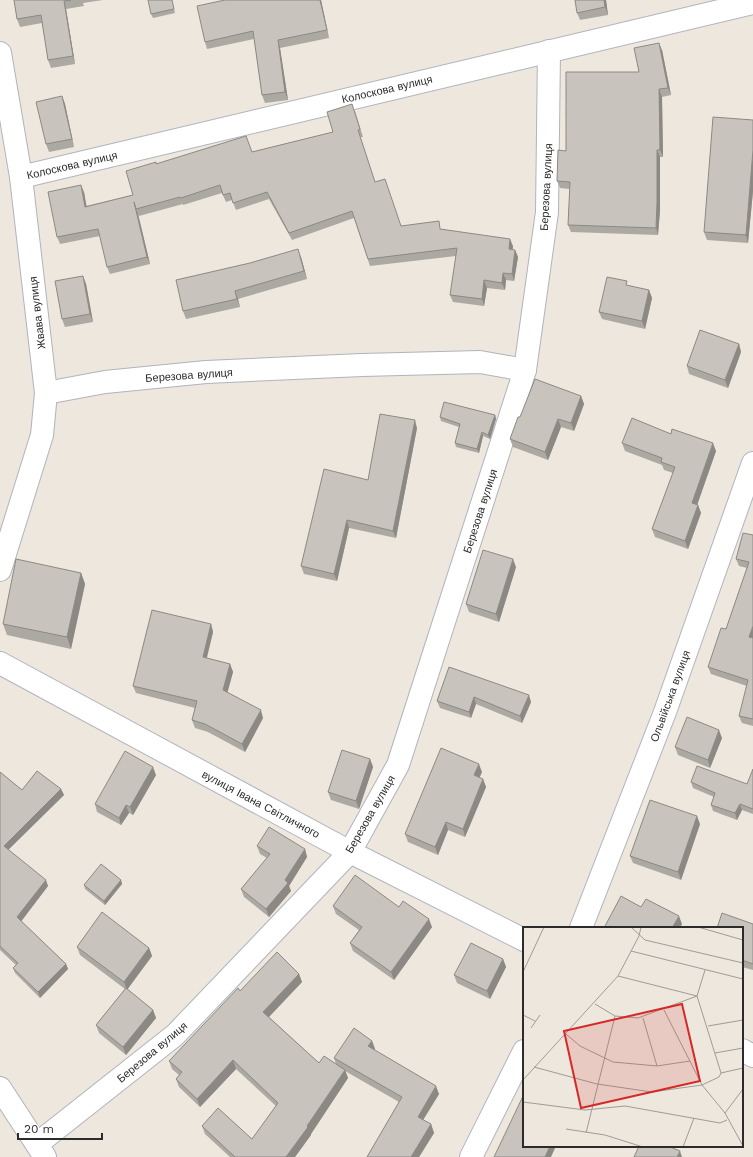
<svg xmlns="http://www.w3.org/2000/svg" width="753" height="1157" viewBox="0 0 753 1157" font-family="'Work Sans',sans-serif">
<rect width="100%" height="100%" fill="#ede7de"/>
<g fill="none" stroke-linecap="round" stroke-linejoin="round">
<g stroke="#b1b3be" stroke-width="24">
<g id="street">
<path d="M0 53 21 177 46 393 42 435 0 570"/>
<path d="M21 177 753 3"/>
<path d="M46 393 105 382 206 372 362 365 480 362 525 370"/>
<path d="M0 663 350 852 524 940"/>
<path d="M581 928 665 712 753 463"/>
<path d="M742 1050 753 1056"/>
<path d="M0 1088 45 1157"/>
<path d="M37 1144 175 1035 350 852 398 765 525 370 547 212 549 51"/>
<path d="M471 1157 524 1051"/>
</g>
</g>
<use href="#street" stroke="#fff" stroke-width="22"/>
</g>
<g fill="#aca9a3">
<path d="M14 0H103L83 3 84 6 66 9 75 64 51 68 48 60 42 23 20 27 17 19Z"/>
<path d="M172 0 175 13 153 18 151 14Z"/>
<path d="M321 0 329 38 280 48 288 100 265 103 262 95 254 39 207 49 205 42Z"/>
<path d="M606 0 608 15 580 20 577 13Z"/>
<path d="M662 50 671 95 662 97 663 157H660V210L658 235 571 232 568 225 570 189 560 188 557 181 566 151 639 72Z"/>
<path d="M62 96 65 104 74 147 49 152 46 144Z"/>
<path d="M355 111 363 137H360L375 182 401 226 442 229 513 246 512 250H515L518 257 514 281 506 280 505 290 487 288 484 306 453 302 450 295 456 256 370 266 354 218 292 240 269 199 236 210 232 200 226 202 222 193 183 205V204L139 216 138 214 150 264 110 274 107 267 100 236 60 244 57 237 84 192 86 206 133 195 157 164 252 152 333 132Z"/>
<path d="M753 120V191L748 243 707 240 704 232Z"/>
<path d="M301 257 307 279 238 299 240 307 186 319 183 311Z"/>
<path d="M83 276 86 284 93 322 65 327 62 319Z"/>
<path d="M629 286 649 290 652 298 645 329 602 319 599 312Z"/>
<path d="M739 344 741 352 728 388 689 374 687 366Z"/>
<path d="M581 396 584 404 574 431 561 427 548 460 513 447 510 439 520 417Z"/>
<path d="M495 415 496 419 490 439 483 436 479 453 456 447 455 443 459 427 441 421 440 417Z"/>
<path d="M417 428 396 538 349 528 337 581 304 574 301 566 368 480Z"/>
<path d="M671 434 716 451 697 505H698L701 513 688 549 655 537 652 529 673 473 664 470 662 465 625 451 622 443Z"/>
<path d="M753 535V726L742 723 739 716 747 686 711 674 708 667 726 629 747 568 739 566 736 559Z"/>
<path d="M516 567 499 622 469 612 466 604Z"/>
<path d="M81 573 85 584 71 649 7 635 3 624Z"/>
<path d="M211 624 213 632 207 658 230 664 233 672 227 692 263 718 245 752 208 732 195 728 192 720 195 708 136 693 133 686Z"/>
<path d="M449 667 531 702 522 723 476 704 471 718 440 708 437 701Z"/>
<path d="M722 738 710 768 678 755 675 747Z"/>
<path d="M370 759 373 767 359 809 331 800 328 792Z"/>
<path d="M753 769V814L742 810 737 820 713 811 711 805 714 797 693 788 691 782 747 784Z"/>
<path d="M0 772 22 790 61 789 64 795 8 850 48 886 21 921 66 964 68 969 40 998 15 973 13 968 16 965 0 950Z"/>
<path d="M482 772 479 778 483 779 486 787 465 837 448 830 438 855 408 842 405 834Z"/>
<path d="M156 775 133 815 129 813 121 825 97 812 95 804Z"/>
<path d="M700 824 681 880 633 863 630 856Z"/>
<path d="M257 846 305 849 307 857 289 886 291 891 269 917 244 897 241 889 267 858 260 854Z"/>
<path d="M121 880 122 884 105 905 85 889 84 885Z"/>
<path d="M333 906 399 907 432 927 394 980 353 951 350 943 359 930 336 914Z"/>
<path d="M753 924V970L742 967V928Z"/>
<path d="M77 947 149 948 152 956 127 989 153 1010 156 1018 126 1055 99 1033 96 1025 125 989 80 955Z"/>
<path d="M503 959 506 967 490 999 457 983 454 975Z"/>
<path d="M299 974 302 982 269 1017 319 1063 336 1064 334 1058 372 1041 375 1049 374 1050 439 1094 423 1120 431 1124 434 1133 419 1157H367L399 1102 345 1071 348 1078 311 1134V1135L295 1157H230L205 1134 202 1126 252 1139 276 1106 236 1069 200 1107 179 1087 176 1079 179 1075 172 1069 169 1061 240 991Z"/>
</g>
<g fill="#8c8984">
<path d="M320 0H321L329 38 327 30Z"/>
<path d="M604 0H606L608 15 605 7Z"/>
<path d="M64 1 66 9 75 64 73 56Z"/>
<path d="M278 40 280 48 288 100 285 92Z"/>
<path d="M659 43 662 50 671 95 668 88Z"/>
<path d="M659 89 662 97 663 157 660 150Z"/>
<path d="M62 96 65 104 74 147 72 139Z"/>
<path d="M657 150 660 157V210L658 235 656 228Z"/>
<path d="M753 150V191L748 243 746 235Z"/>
<path d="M81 185 84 192 88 214 85 207Z"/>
<path d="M136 209 138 214 150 264 147 257Z"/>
<path d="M510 239 513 246 512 256 509 249Z"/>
<path d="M298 249 301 257 307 279 304 271Z"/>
<path d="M515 250 518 257 514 281 512 274Z"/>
<path d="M503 273 506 280 505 290 502 283Z"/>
<path d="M83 276 86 284 93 322 90 314Z"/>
<path d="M484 280 487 288 484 306 482 299Z"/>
<path d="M649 290 652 298 645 329 642 321Z"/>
<path d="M235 291 238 299 240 307 237 299Z"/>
<path d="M739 344 741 352 728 388 725 380Z"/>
<path d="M581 396 584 404 574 431 571 423Z"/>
<path d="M495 415 496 419 490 439 488 435Z"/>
<path d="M558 419 561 427 548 460 545 452Z"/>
<path d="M415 420 417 428 396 538 393 531Z"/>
<path d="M482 432 483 436 479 453 477 449Z"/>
<path d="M713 443 716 451 695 511 692 503Z"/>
<path d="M698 505 701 513 688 549 685 541Z"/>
<path d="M347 520 349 528 337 581 334 574Z"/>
<path d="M513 559 516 567 499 622 496 614Z"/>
<path d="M81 573 85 584 71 649 67 637Z"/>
<path d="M211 624 213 632 205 664 203 657Z"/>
<path d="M753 626V640L749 637Z"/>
<path d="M230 664 233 672 226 698 223 690Z"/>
<path d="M529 695 531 702 522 723 520 716Z"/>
<path d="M474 697 476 704 471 718 469 712Z"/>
<path d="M261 710 263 718 245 752 242 744Z"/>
<path d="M719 730 722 738 710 768 708 760Z"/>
<path d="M370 759 373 767 359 809 356 801Z"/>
<path d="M479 764 482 772 477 783 474 775Z"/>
<path d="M153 767 156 775 133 815 130 807Z"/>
<path d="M483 779 486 787 465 837 463 829Z"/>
<path d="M61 789 64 795 6 852 4 846Z"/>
<path d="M740 804 742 810 737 820 735 813Z"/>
<path d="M126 805 129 813 121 825 119 818Z"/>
<path d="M697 816 700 824 681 880 678 872Z"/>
<path d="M446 822 448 830 438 855 435 847Z"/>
<path d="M305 849 307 857 289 886 291 891 269 917 266 909Z"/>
<path d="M46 880 48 886 20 923 17 917Z"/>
<path d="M121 880 122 884 105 905 104 901Z"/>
<path d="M679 916 682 924 680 928H672Z"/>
<path d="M429 919 432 927 394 980 391 972Z"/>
<path d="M149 948 152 956 127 990 124 982Z"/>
<path d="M503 959 506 967 490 999 487 991Z"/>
<path d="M66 964 68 969 40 998 38 992Z"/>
<path d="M299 974 302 982 266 1020 263 1012Z"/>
<path d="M153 1010 156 1018 126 1055 123 1047Z"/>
<path d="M372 1041 375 1049 371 1055 368 1046Z"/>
<path d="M233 1060 236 1069 200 1107 197 1099Z"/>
<path d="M345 1070 348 1078 311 1134V1135L295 1157H286Z"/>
<path d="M436 1086 439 1094 420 1125 418 1117Z"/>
<path d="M431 1124 434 1133 419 1157H411Z"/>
<path d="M550 1146H556L551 1157H545Z"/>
<path d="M680 1151 682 1157H677Z"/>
</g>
<g fill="#c8c4bd" stroke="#8c8984">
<path d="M14 0H71L64 1 73 56 48 60 41 15 17 19Z"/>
<path d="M148 0H172L174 9 151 14Z"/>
<path d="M225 0H320L327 30 278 40 285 92 262 95 253 31 205 42 197 6Z"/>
<path d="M575 0H604L605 7 577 13Z"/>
<path d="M659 43 668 88 659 89 660 150H657V203L656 228 568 225 570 182 557 181 558 150 566 151V72H639L634 48Z"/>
<path d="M62 96 72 139 46 144 36 102Z"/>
<path d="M352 104 360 129 358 130 375 182 385 179 401 226 439 221 440 229 510 239 509 249 515 250 512 274 503 273 502 283 484 280 482 299 450 295 457 248 368 259 352 211 289 233 267 192 233 203 230 193 223 195 220 185 181 198 180 197 136 209 134 202 147 257 107 267 98 229 57 237 48 192 81 185 85 207 133 195 126 171 156 162V164L246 136 252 152 333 132 327 112Z"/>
<path d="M713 117 753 120V150L746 235 704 232Z"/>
<path d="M298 249 304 271 235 291 237 299 183 311 176 280 250 263Z"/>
<path d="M83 276 90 314 62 319 55 281Z"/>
<path d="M607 277 627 281 626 285 649 290 642 321 599 312Z"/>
<path d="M700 330 739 344 725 380 687 366Z"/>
<path d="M535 379 581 396 571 423 558 419 545 452 510 439 518 417H520Z"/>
<path d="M444 402 495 415 488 435 482 432 477 449 455 443 460 424 440 417Z"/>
<path d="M380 414 415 420 393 531 347 520 334 574 301 566 324 469 368 480Z"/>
<path d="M632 418 671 434 672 429 713 443 692 503 698 505 685 541 652 529 675 467 661 462 662 458 622 443Z"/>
<path d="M743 533 753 535V626L749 637 753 638V719L739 716 748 680 708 667 721 628 726 629 749 562 736 559Z"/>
<path d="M483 550 513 559 496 614 466 604Z"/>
<path d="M16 559 81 573 67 637 3 624Z"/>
<path d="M152 610 211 624 203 657 230 664 223 690 261 710 242 744 205 724 192 720 197 701 133 686Z"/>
<path d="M449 667 529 695 520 716 474 697 469 712 437 701Z"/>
<path d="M687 717 719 730 708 760 675 747Z"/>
<path d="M441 748 479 764 474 775 483 779 463 829 446 822 435 847 405 834Z"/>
<path d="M342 750 370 759 356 801 328 792Z"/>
<path d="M125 751 153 767 130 807 126 805 119 818 95 804Z"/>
<path d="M697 766 747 784 753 769V809L740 804 735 813 711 805 715 793 691 782Z"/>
<path d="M37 771 61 789 4 846 46 880 17 917 66 964 38 992 13 968 18 963 0 946V772L22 790Z"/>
<path d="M650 800 697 816 678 872 630 856Z"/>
<path d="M269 827 305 849 285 880 288 883 266 909 241 889 270 854 257 846Z"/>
<path d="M101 864 121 880 104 901 84 885Z"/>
<path d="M355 875 399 907 403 901 429 919 391 972 350 943 362 927 333 906Z"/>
<path d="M621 896 641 907 646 899 679 916 672 928H604Z"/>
<path d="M102 912 149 948 124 982 77 947Z"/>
<path d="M722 913 753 924V964L742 960V928H717Z"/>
<path d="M471 943 503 959 487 991 454 975Z"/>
<path d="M277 952 299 974 263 1012 319 1063 324 1056 345 1070 307 1126 308 1127 286 1157H235L202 1126 218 1108 252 1139 278 1103 233 1060 197 1099 176 1079 182 1072 169 1061 238 988 240 991Z"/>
<path d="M126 988 153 1010 123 1047 96 1025Z"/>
<path d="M354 1028 372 1041 368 1046 436 1086 418 1117 431 1124 411 1157H367L402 1097 334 1058Z"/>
<path d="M524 1094V1146H550L545 1157H494Z"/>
<path d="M639 1146H668L680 1151 677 1157H634Z"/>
</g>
<g text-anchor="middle" stroke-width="3" stroke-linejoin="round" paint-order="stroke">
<g font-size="11" fill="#2b2b2b" stroke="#fff">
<text transform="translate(387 89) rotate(-13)" y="4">Колоскова вулиця</text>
<text transform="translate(72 165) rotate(-13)" y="4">Колоскова вулиця</text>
<text transform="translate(546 187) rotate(-87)" y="4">Березова вулиця</text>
<text transform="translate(37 313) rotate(-97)" y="4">Жвава вулиця</text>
<text transform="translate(189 375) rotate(-4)" y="4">Березова вулиця</text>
<text transform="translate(480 511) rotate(-72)" y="4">Березова вулиця</text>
<text transform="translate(670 696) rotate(-70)" y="4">Ольвійська вулиця</text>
<text transform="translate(261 804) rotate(28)" y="4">вулиця Івана Світличного</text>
<text transform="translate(370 814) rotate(-60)" y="4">Березова вулиця</text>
<text transform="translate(152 1052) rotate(-40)" y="4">Березова вулиця</text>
</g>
</g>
<g transform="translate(523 927)">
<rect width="220" height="220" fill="#ede7de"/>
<path fill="none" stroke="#9f9c96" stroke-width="1" d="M108 0 122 13 220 36M175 0 220 13M108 24 220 52M182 43 174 69 198 146M0 45 21 0M95 49 174 69M72 77 92 89 115 91 174 69M141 83 179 158 202 186 220 219M0 88 12 94M120 91 134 139M185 99 220 93M8 101 17 88M43 107 57 119 90 135 134 139 167 134M192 126 220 121M11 140 74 157 129 165 179 158 196 150 198 146M198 146 220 141M0 153 95 49 116 9 118 0M0 175 62 183 102 179 197 196 204 193M202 186 220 162M43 202 82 208 120 220M63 206 92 89M160 220 171 191"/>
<path fill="#d62828" fill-opacity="0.15" stroke="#d62828" stroke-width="2" d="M159 77 177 154 58 181 41 104Z"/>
<rect width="220" height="220" fill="none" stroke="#2b2b2b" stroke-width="2"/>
</g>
<path d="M18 1133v6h84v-6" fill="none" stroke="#2b2b2b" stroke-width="2"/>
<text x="24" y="1133" font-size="12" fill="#2b2b2b" stroke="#ffffff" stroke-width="3" paint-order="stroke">20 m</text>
</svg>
